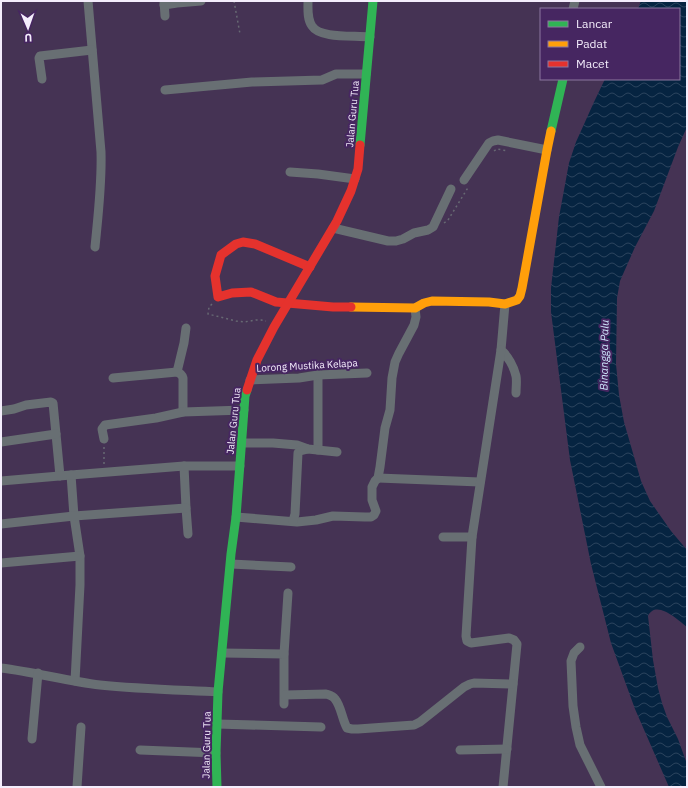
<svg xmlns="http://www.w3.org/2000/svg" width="688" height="788" viewBox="0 0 688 788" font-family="'IBM Plex Sans',sans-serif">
<defs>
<pattern id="water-waves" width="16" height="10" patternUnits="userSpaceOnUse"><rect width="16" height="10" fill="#062441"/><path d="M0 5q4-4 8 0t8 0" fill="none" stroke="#2b445d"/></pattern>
</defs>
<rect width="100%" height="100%" fill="#453354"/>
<path fill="url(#water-waves)" d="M641 1H687V127L678 147 654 211 635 247 620 281 617 298 616 364 619 395 624 422 641 481 650 501 671 531 687 550V627C678 620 656 599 648 616L653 660 658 688 662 703 667 717 678 739 687 764V787H669L635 709 611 643 591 564 570 460 551 312V288L559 217 569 163 576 142 594 102 605 79H679V9H638Z"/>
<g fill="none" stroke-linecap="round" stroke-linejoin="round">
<g stroke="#676973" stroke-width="1.5" stroke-dasharray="2 3" stroke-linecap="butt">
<path d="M234 1 240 34"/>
<path d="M494 151 497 149 508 151"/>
<path d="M444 223 448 220 469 186"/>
<path d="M212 304 209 307 208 314 236 321 244 322 256 320H261L266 321"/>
<path d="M104 447V465"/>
</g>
<g stroke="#686f73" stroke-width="9">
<path d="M88 1 101 152C102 184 98 216 95 247"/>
<path d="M164 1 165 16"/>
<path d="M308 1C308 9 307 19 312 26 320 39 355 35 370 37"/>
<path d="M164 5 177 3 201 1"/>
<path d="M573 9 575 1"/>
<path d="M42 79 39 58 40 56 92 50"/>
<path d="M165 90 252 82 322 80 336 74H366"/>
<path d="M290 172 318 174 355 179"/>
<path d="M464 180 489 143 493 141 498 140 547 150"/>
<path d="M333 228 388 241H396L403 239 414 233 428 230 433 227 451 189"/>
<path d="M505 304 501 350C508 356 514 367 516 376 517 381 516 387 516 393"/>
<path d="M177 372 184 343 186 328"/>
<path d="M318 375V450"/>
<path d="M113 378 177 372C180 373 182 374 183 378V412"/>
<path d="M250 380 299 378 318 375 367 373"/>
<path d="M1 411 14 409 26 405 51 402 53 403 60 476"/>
<path d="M104 439 102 429 105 425 156 418 183 412 244 410"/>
<path d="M1 442 56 434"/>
<path d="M242 443H273L297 445 308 449 337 452"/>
<path d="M184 466 186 508 188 534"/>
<path d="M71 475 74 516 80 556V585L75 681"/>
<path d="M378 478 480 482"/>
<path d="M1 481 71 475 184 466H240"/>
<path d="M236 517 297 522 316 520 333 516 365 517H371L374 515 376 511 372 500V487L375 481 378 478 380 467 385 428 390 410 392 378 395 362 399 353 414 325 416 317 415 308"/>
<path d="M293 521 295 514 298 453 300 451 308 449"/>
<path d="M1 524 74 516 186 508"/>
<path d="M443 537H472L501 350"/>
<path d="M472 537 466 636 467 641 471 643 509 638 514 640 517 644 503 787"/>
<path d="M1 563 80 556"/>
<path d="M231 564 291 567"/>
<path d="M580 647 574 653 571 661 573 706 576 727 580 745 601 787"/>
<path d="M222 653 284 654V704"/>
<path d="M284 654 288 593"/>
<path d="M1 668C34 672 67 681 100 685 139 689 179 690 218 692"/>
<path d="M285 695 326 694C329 695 333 696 335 699 341 706 342 719 347 728L352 729H358L414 725 420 722 464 687 470 684 474 683 513 684"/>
<path d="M217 724 321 727"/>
<path d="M32 739 38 673"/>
<path d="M140 750 216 753"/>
<path d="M460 750 507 749"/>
<path d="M77 787 81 727"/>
</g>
<g stroke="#30b455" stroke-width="9">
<path d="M551 131 563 79"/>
<path d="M360 145 373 1"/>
<path d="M217 787 216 753 218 692 231 554 236 517 245 396 247 390"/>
</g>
<path stroke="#ff9f0a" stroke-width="9" d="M351 307 415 308 424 303 432 301 489 302 505 304 517 300 520 296 522 288 547 150 551 131"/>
<g stroke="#e5322d" stroke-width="9">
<path d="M310 267 255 244 243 242 236 244 221 255 215 276 218 297 232 293 251 292 276 302 333 307H351"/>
<path d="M247 390 257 360 274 327 337 221 351 191 358 169 360 145"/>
</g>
</g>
<g text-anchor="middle" stroke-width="4" stroke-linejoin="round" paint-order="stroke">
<g font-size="10" fill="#f4edfc" stroke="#462661">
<text transform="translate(352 114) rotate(-85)" y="4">Jalan Guru Tua</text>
<text transform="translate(307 365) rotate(-3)" y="4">Lorong Mustika Kelapa</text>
<text transform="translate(233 421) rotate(-84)" y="4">Jalan Guru Tua</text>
<text transform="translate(206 745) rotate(-89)" y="4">Jalan Guru Tua</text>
</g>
<g font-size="11" font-style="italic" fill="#cde5fb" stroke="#462661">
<text transform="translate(604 355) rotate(-89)" y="4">Binangga Palu</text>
</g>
</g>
<rect width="688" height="788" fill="none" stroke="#f4edfc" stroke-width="4"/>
<rect x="540" y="8" width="140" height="72" fill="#462661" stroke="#8c769f"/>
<rect x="548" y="21" width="20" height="6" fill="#30b455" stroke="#8c769f"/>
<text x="576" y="28" font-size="12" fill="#f4edfc">Lancar</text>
<rect x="548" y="41" width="20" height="6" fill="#ff9f0a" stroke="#8c769f"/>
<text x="576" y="48" font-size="12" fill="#f4edfc">Padat</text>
<rect x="548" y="61" width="20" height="6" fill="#e5322d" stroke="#8c769f"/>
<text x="576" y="68" font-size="12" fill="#f4edfc">Macet</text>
<g transform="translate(28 28) rotate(178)" stroke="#462661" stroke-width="3" paint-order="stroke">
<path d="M0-3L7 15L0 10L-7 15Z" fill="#f4edfc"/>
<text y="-6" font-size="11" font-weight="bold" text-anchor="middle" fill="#f4edfc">U</text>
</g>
</svg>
